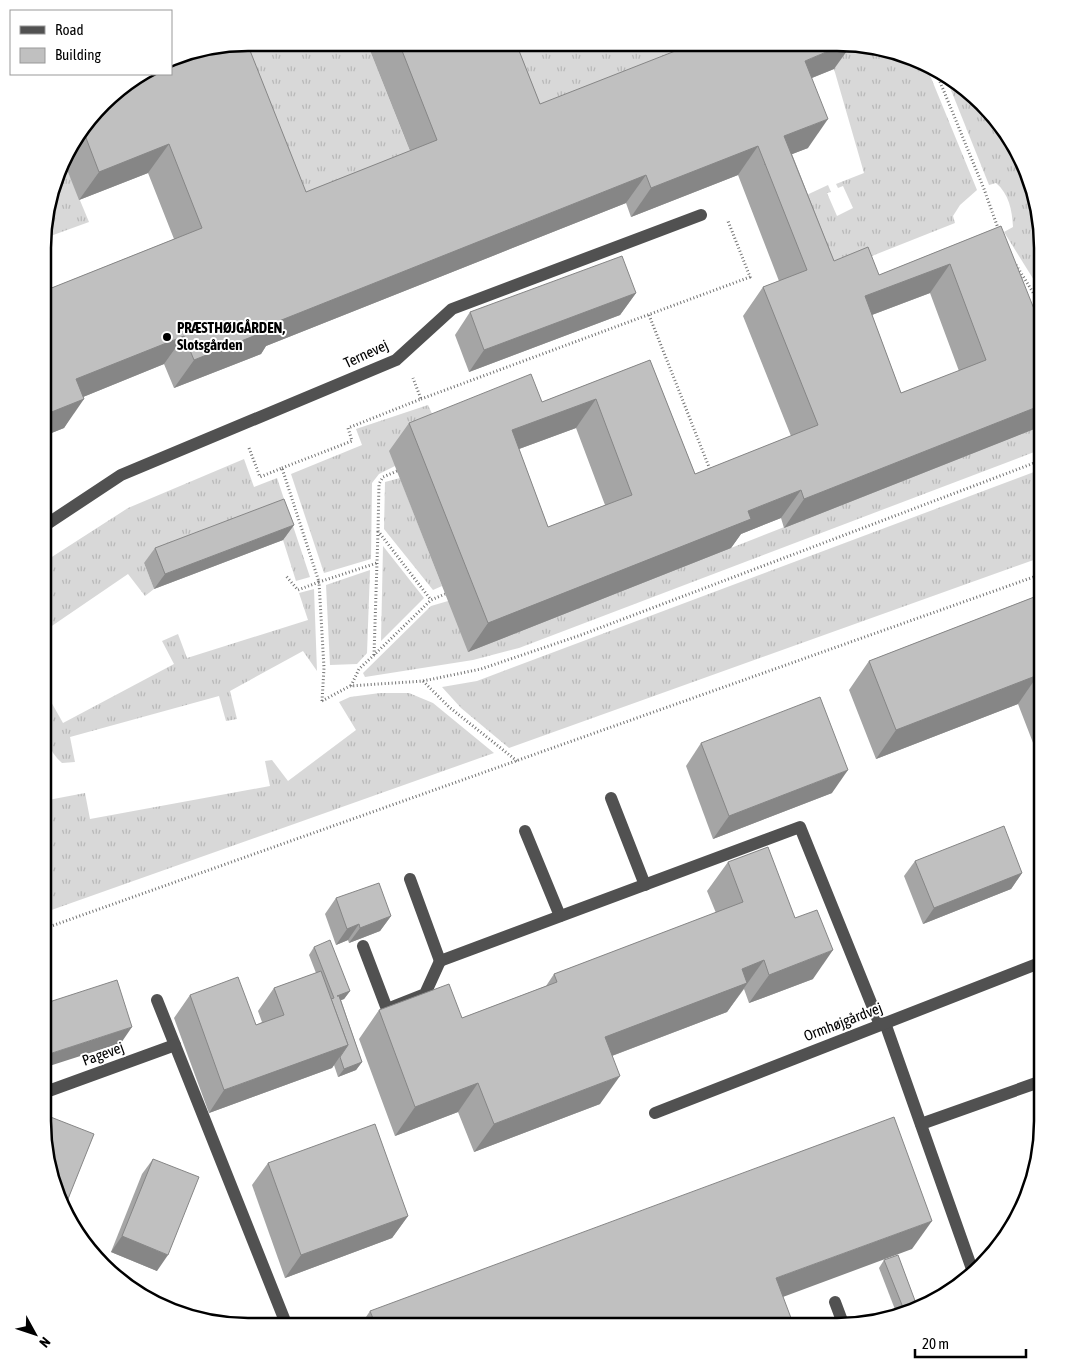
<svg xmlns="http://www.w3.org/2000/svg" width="1085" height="1369" viewBox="0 0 1085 1369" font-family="'Asap Condensed',sans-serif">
<defs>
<pattern id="grass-tufts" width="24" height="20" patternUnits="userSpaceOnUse" patternTransform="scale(1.25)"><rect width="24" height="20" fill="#d8d8d8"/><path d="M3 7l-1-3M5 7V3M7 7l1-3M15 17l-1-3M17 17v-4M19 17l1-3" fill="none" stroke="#b8b8b8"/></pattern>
</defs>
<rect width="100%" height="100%" fill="#fff"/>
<g fill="url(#grass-tufts)">
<path d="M248 43H367L417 169 286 221 222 47Z"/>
<path d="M492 43 696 44 520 133Z"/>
<path d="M825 44H864L927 68 977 190 960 205 953 216 955 223 829 273 798 199 828 185 831 192 827 193 837 216 853 208 843 186 838 188 836 184 864 173 834 69Z"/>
<path d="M945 75 952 77 1015 145 1035 194 1042 247V293L1004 232 1013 227C1012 210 1009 194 996 183L989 185Z"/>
<path d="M64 162 89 222 45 238 44 221Z"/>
<path d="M428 405 440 431 395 466 379 474 372 483 371 559 324 573 291 474 362 445 356 429Z"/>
<path d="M1042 426V449L519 648 473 660 365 677 363 673 431 606 448 601 731 548Z"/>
<path d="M244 459 254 487 277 478 310 577 296 581 283 540 144 563 154 589 145 596 128 574 43 632 44 562 128 508Z"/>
<path d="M1042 469V557L509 748 461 708 442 687 477 681Z"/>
<path d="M400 478 442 586 433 590 384 529 385 482Z"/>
<path d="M383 546 424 598 381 641Z"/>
<path d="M370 570 367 653 357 664 330 665 326 585Z"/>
<path d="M314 589 317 671 303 651 230 691 237 719 226 721 219 696 70 737 75 762 62 763C46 750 41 724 44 704L50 700 63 723 174 664 162 641 178 634 187 658 308 620 299 593Z"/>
<path d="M380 693H409L433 703 494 753 43 913V801L85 793 90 819 270 786 265 761 272 760 288 781 356 730 339 702 350 697Z"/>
</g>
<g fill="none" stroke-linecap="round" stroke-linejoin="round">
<g stroke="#737373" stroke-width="3" stroke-dasharray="1 2.5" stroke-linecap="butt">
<path d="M936 72 984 189 999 231"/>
<path d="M1016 265 1042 307"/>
<path d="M649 315 711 472"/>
<path d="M1039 327 1042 318"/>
<path d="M421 399 750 277 728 221H726"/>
<path d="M249 448 260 477 282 468 319 582 298 590 286 576"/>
<path d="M282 468 352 441 348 428 421 399 413 378"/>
<path d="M397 471 383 477 379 484 378 531 431 600"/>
<path d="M374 655 378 531"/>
<path d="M423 681 481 669 581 635 1042 460"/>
<path d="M351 686 359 669 374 655 431 600 445 594"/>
<path d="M322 701 350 686 423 681 449 707 517 761"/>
<path d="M322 701 324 668 319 582 377 563"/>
<path d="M43 929 1042 574"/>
</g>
<g stroke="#515151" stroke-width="12">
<path d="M44 526 121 475 396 360 452 309 701 215"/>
<path d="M611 798 645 885"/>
<path d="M525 831 560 916"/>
<path d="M410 879 440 961 800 827 880 1025"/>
<path d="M363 946 387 1009 425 994 440 961"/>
<path d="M157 1000 287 1326"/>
<path d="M885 1023 972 1269"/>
<path d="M43 1093 175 1045"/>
<path d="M655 1113 1042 962"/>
<path d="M921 1124 1042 1081"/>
<path d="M835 1302 844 1326"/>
<path d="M160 1305 194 1318"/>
</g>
</g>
<g fill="#a5a5a5" fill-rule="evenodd">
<path d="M367 43H516L540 104 834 69 812 78 808 148 792 154 834 261 879 275 1001 226 1042 405V426L784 528 781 518 741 534 731 548 468 652 389 451 409 423 542 402 650 360 695 474 791 436 743 316 763 287 779 281 738 175 631 217 626 203 266 346 261 354 174 388 164 364 83 397 64 428 44 436V291L174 239 148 173 79 200 64 162 70 145 113 93 306 192 410 151ZM930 293 959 371 901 393 872 315ZM576 428 605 505 548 527 519 449Z"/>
<path d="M636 293 620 315 469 372 455 335 470 312Z"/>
<path d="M294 525 283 540 154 589 144 563 155 548Z"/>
<path d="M1042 594V766L1018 704 876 759 849 690 869 661Z"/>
<path d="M701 743 832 793 713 839 686 766Z"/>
<path d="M915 861 1022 873 1011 889 923 924 904 876Z"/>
<path d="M728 862 813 979 749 1003 744 989 727 1012 612 1056 600 1104 474 1152 458 1112 395 1136 359 1039 379 1010 462 1018 546 986 554 974 716 913 707 891Z"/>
<path d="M336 898 391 916 380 931 349 943 348 940 336 945 325 914Z"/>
<path d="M314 947 350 991 344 999 341 1000 362 1062 356 1070 338 1077 334 1065 332 1068 209 1113 174 1018 190 995 256 1025 262 1022 258 1011 274 988 316 973 309 955Z"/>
<path d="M48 1116 49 1174 43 1123Z"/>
<path d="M153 1159 157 1271 111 1252 142 1174Z"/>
<path d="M268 1163 408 1216 392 1238 285 1278 252 1185Z"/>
<path d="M884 1260 917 1306 896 1312 879 1268Z"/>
<path d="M370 1311 376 1326H360Z"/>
</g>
<g fill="#868686">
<path d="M845 44H852L834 69 784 89 805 61Z"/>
<path d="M828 119 808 148 764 165 784 136Z"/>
<path d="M169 144 148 173 79 200 99 172Z"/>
<path d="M758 146 738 175 631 217 651 188Z"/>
<path d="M646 175 626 203 266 346 261 354 174 388 194 360 279 321Z"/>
<path d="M950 264 930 293 845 325 865 296Z"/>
<path d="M636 293 620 315 469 372 484 350Z"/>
<path d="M184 336 164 364 56 408 76 379Z"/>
<path d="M84 399 64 428 44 436V415Z"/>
<path d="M596 399 576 428 492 459 512 430Z"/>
<path d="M1042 405V426L784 528 804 499Z"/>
<path d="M801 490 781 518 741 534 731 548 468 652 488 623 748 511Z"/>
<path d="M294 525 283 540 154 589 165 574Z"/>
<path d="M1038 675 1018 704 876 759 896 730Z"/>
<path d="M848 770 832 793 713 839 729 816Z"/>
<path d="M1022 873 1011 889 923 924 934 908Z"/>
<path d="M391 916 380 931 349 943 360 928Z"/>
<path d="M359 924 348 940 336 945 347 929Z"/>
<path d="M833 950 813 979 749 1003 769 975Z"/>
<path d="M764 960 727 1012 585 1066 605 1037 742 969Z"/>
<path d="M350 991 344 999 331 1004 337 996Z"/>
<path d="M132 1027 121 1043 43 1068V1056Z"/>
<path d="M348 1045 332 1068 209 1113 224 1090Z"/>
<path d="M362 1062 356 1070 338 1077 344 1069Z"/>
<path d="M620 1076 600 1104 474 1152 494 1124Z"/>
<path d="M478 1083 458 1112 395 1136 415 1107Z"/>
<path d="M408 1216 392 1238 285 1278 301 1255Z"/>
<path d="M932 1221 912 1249 756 1307 776 1278Z"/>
<path d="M122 1236 168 1255 157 1271 111 1252Z"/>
</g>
<g fill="#c0c0c0" stroke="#868686" fill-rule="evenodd">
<path d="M247 43 306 192 437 140 399 43H516L540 104 693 44H845L805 61 828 119 784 136 834 261 868 247 879 275 1001 226 1042 329V405L804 499 801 490 748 511 751 519 488 623 409 423 531 374 542 402 650 360 695 474 818 425 763 287 807 270 758 146 651 188 646 175 279 321 281 325 194 360 184 336 76 379 84 399 44 415V291L202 228 169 144 99 172 83 130 113 93 146 74H171V59L182 53ZM950 264 986 360 901 393 865 296ZM596 399 632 495 548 527 512 430Z"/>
<path d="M622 256 636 293 484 350 470 312Z"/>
<path d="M284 499 294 525 165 574 155 548Z"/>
<path d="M1042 594V686L1038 675 896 730 869 661Z"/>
<path d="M820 697 848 770 729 816 701 743Z"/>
<path d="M1004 826 1022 873 934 908 915 861Z"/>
<path d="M768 847 795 918 817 910 833 950 769 975 764 960 742 969 747 983 605 1037 620 1076 494 1124 478 1083 415 1107 379 1010 449 984 462 1018 557 982 554 974 743 902 728 862Z"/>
<path d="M379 883 391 916 360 928 359 924 347 929 336 898Z"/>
<path d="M330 940 350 991 337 996H339L362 1062 344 1069 340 1057 348 1045 331 999 334 998 314 947Z"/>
<path d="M321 971 348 1045 224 1090 190 995 238 977 256 1025 284 1015 274 988Z"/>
<path d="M117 980 132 1027 43 1056V1004Z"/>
<path d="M48 1116 94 1134 64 1209 49 1174 43 1127Z"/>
<path d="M894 1117 932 1221 776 1278 794 1326H376L370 1311Z"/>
<path d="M375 1124 408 1216 301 1255 268 1163Z"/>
<path d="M153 1159 199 1177 168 1255 122 1236Z"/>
<path d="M898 1255 917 1306 904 1310 884 1260Z"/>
</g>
<circle fill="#000" stroke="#fff" stroke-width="2" cx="167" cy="337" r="5"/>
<g text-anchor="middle" stroke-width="4" stroke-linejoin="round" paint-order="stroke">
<g font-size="15" font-weight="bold" fill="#000" stroke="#fff" text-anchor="start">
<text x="177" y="333">PRÆSTHØJGÅRDEN,<tspan x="177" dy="17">Slotsgården</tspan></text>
</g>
<g font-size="15" fill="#000" stroke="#fff">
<text transform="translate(366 354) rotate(-25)" y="5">Ternevej</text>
<text transform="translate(843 1022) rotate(-21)" y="5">Ormhøjgårdvej</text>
<text transform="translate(103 1054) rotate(-20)" y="5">Pagevej</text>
</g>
</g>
<path d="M0 0H1085V1369H0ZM248 51H837A197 197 0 0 1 1034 248V1121A197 197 0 0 1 837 1318H248A197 197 0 0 1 51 1121V248A197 197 0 0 1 248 51Z" fill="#fff" fill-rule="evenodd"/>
<path fill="none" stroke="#000" stroke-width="2.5" d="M248 51H837A197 197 0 0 1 1034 248V1121A197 197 0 0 1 837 1318H248A197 197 0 0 1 51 1121V248A197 197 0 0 1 248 51Z"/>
<rect x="10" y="10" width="162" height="65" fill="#ffffff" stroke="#999999"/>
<rect x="20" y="26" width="25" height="8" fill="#515151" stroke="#999999"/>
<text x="55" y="35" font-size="15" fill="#000000">Road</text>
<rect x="20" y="48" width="25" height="15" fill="#c0c0c0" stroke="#999999"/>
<text x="55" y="60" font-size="15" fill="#000000">Building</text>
<g transform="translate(35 1334) rotate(130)" stroke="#ffffff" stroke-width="4" paint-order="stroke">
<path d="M0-4L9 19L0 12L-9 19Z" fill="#000000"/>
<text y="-8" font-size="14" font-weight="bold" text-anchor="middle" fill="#000000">N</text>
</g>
<path d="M915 1349v8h111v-8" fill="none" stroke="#000000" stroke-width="2.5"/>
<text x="922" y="1349" font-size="15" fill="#000000" stroke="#ffffff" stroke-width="4" paint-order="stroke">20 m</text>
</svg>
